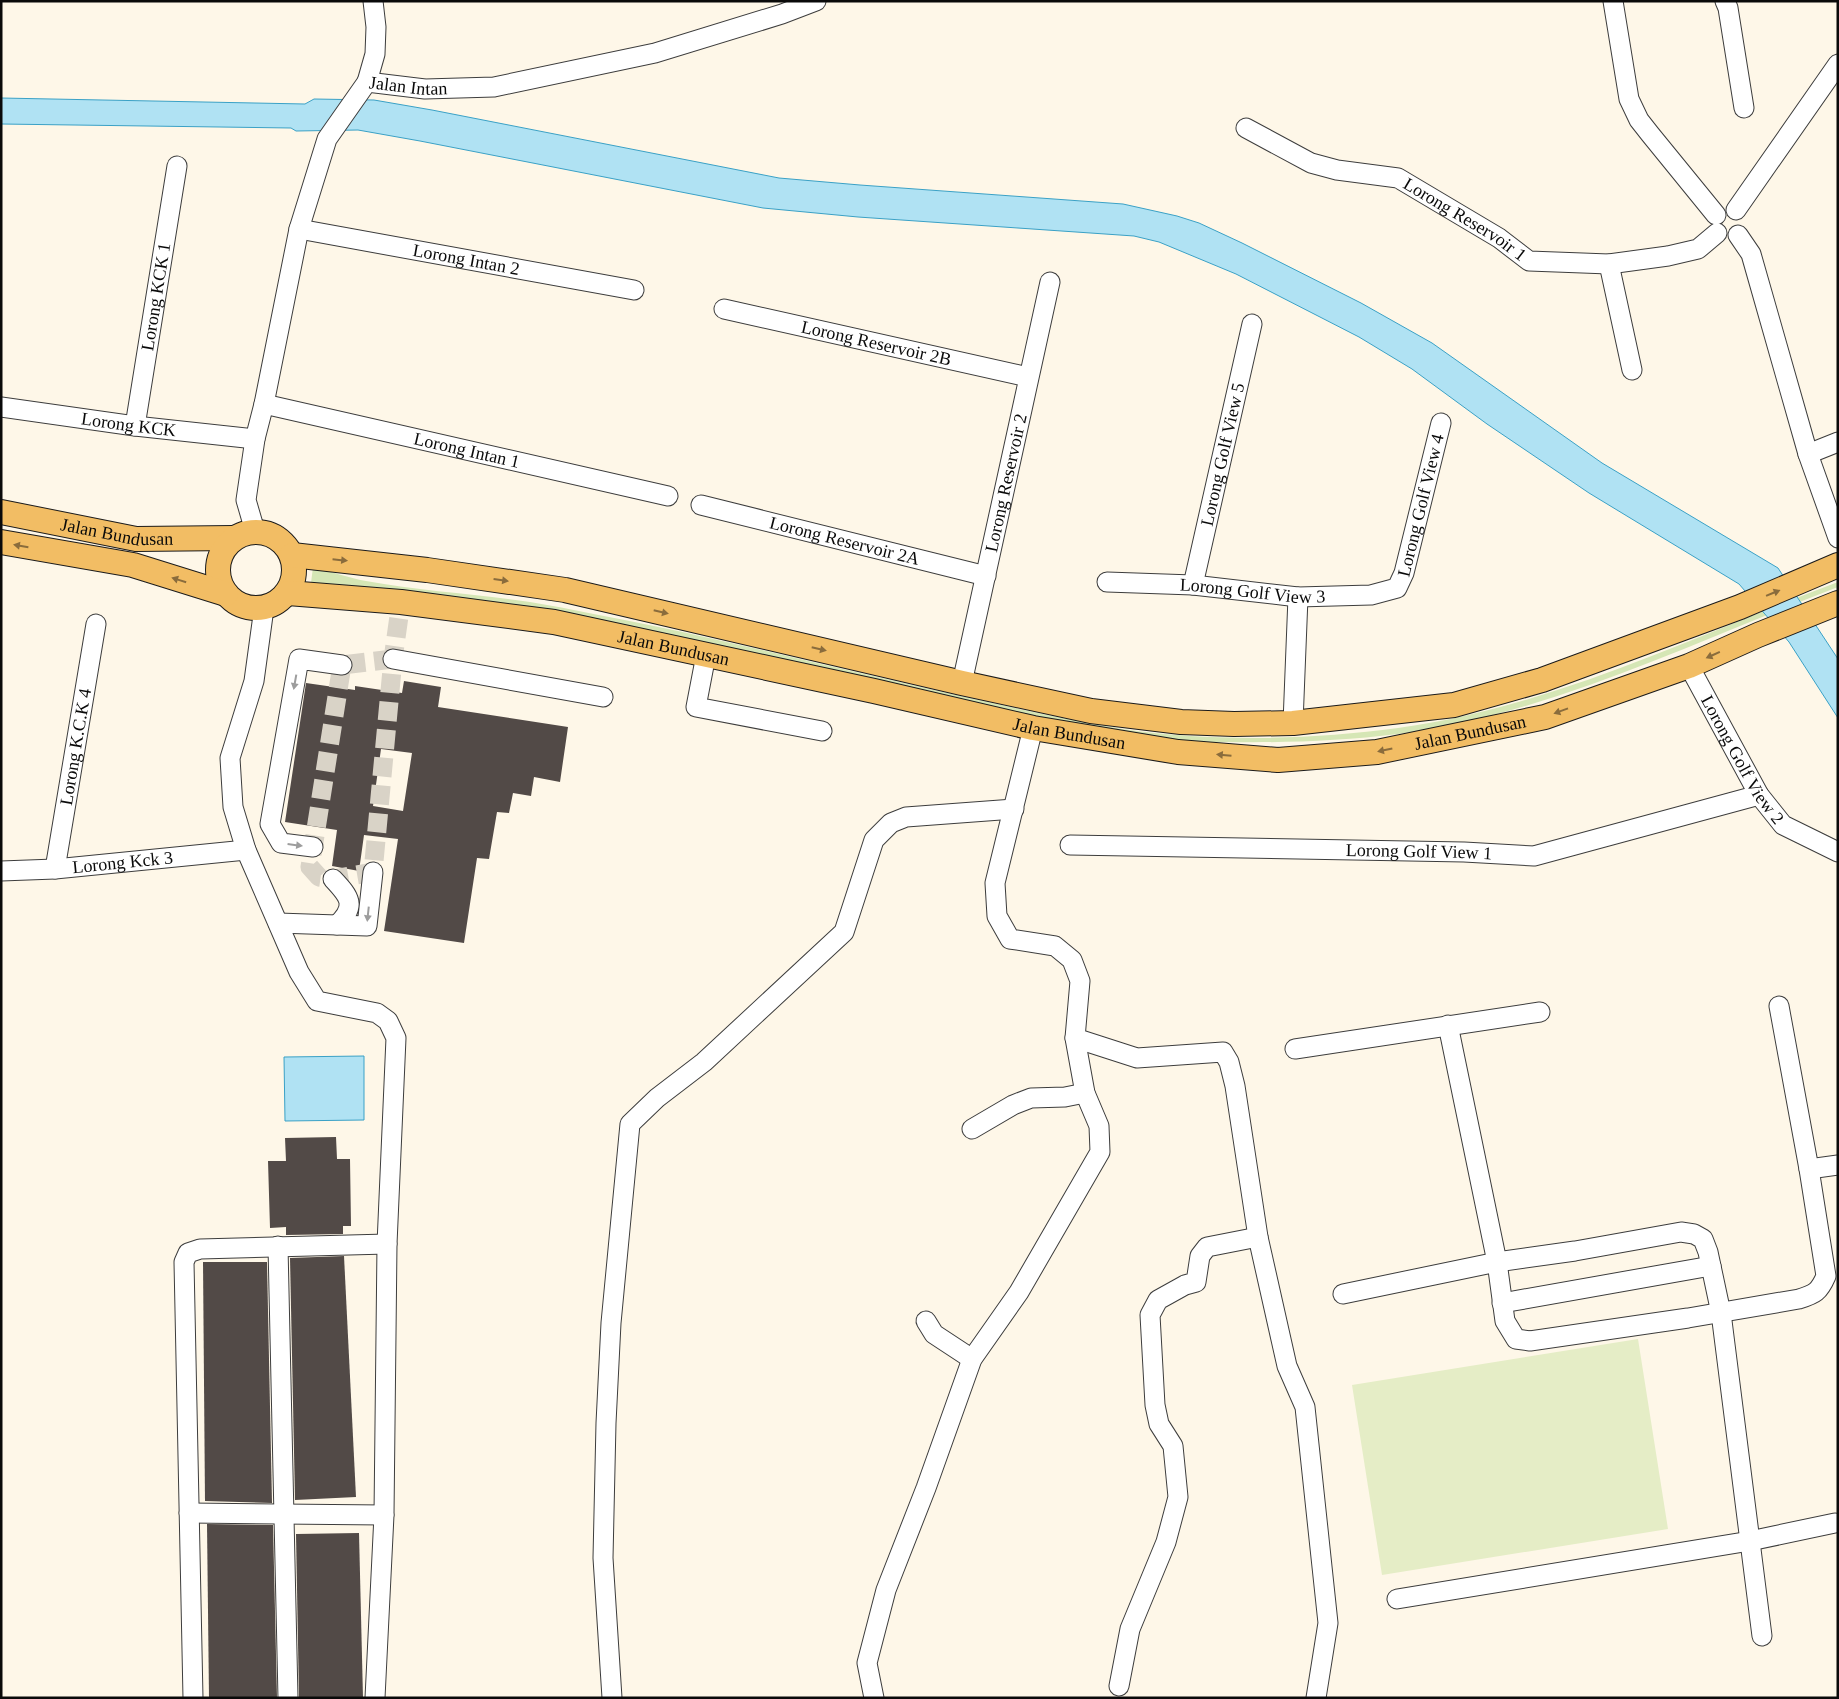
<svg xmlns="http://www.w3.org/2000/svg" width="1839" height="1699" viewBox="0 0 1839 1699" font-family="'Times New Roman',serif">
<rect width="100%" height="100%" fill="#fef7e8"/>
<path fill="#d5e6b5" d="M313 567C331 571 348 578 366 581 421 591 476 594 530 602 572 609 613 618 654 626 759 648 864 675 969 698 1020 709 1071 721 1123 729 1212 742 1309 740 1398 728 1553 707 1693 636 1838 582V587C1691 643 1556 712 1398 734 1341 741 1283 743 1226 742 1192 742 1157 740 1124 735 1051 724 980 703 908 691 708 658 509 624 310 591Z"/>
<path fill="#e5edc6" d="M1638 1339 1668 1529 1382 1575 1352 1385Z"/>
<g fill="#b0e2f3" stroke="#3aa1c6">
<path d="M1 98 305 104 314 99 374 100 432 110 779 178 860 185 1123 204 1177 216 1199 223 1242 243 1361 303 1432 343 1602 463 1778 568 1838 659V718L1789 642 1739 584 1589 493 1487 424 1412 369 1359 337 1236 274 1159 242 1134 236 858 217 763 208 420 141 358 130 296 131 291 128 1 124Z"/>
<path d="M364 1056V1120L285 1121 284 1057Z"/>
</g>
<g fill="#524a47" fill-rule="evenodd">
<path d="M404 681 441 687 438 707 568 727 560 782 534 777 531 796 513 793 509 813 497 812 489 859 477 858 464 943 384 931 398 839 364 835 359 871 332 866 337 830 285 822 306 683 355 690V686L402 693ZM381 749 412 753 403 811 373 806Z"/>
<path d="M336 1137 337 1159H350L351 1226H343V1234L286 1235V1227L270 1228 268 1161H286L285 1138Z"/>
<path d="M344 1256 356 1497 295 1500 290 1258Z"/>
<path d="M203 1262H267L272 1503 205 1501Z"/>
<path d="M207 1524 273 1525 277 1698H209Z"/>
<path d="M359 1533 363 1698H299L296 1534Z"/>
</g>
<g fill="none" stroke-linecap="round" stroke-linejoin="round">
<path stroke="#d9d3c7" stroke-width="19" stroke-dasharray="19 9" stroke-linecap="butt" d="M393 659 342 665 310 867 319 877 333 879 373 872 393 659 401 602"/>
<g stroke="#3d3d3d" stroke-width="21">
<g id="minor">
<path d="M1613 1 1629 99 1639 120 1650 134 1716 215"/>
<path d="M1725 1 1728 8 1744 108"/>
<path d="M367 82 375 54 376 27 373 1"/>
<path id="s1" d="M1246 128 1311 163 1337 170 1398 178 1499 238 1529 261 1609 264 1668 256 1698 249 1717 233"/>
<path d="M1736 210 1838 64"/>
<path id="s2" d="M299 229 634 290"/>
<path d="M1738 235 1751 254 1808 454 1838 538"/>
<path d="M1609 264 1632 370"/>
<path id="s3" d="M724 309 1028 377"/>
<path id="s4" d="M264 404 668 496"/>
<path id="s5" d="M1 407 135 426 255 439"/>
<path id="s6" d="M135 426 177 166"/>
<path d="M1808 454 1838 442"/>
<path id="s7" d="M701 505 986 576"/>
<path id="s8" d="M255 531 246 500 255 439 264 404 299 229 327 139 367 82 425 89 494 87 655 53 782 14 816 1"/>
<path id="s9" d="M1107 582 1193 585 1298 597 1371 595 1397 588 1404 573 1441 423"/>
<path id="s10" d="M1193 585 1252 324"/>
<path d="M264 608 254 681 230 758 233 807 246 850 299 972 317 1001 377 1013 388 1021 396 1038 387 1244 384 1515 375 1698"/>
<path d="M706 655 696 707 822 731"/>
<path d="M393 659 603 697"/>
<path id="s11" d="M1689 666 1759 795 1783 825 1838 852"/>
<path id="s12" d="M962 683 1050 282"/>
<path d="M1293 723 1298 597"/>
<path id="s13" d="M1070 845 1464 852 1534 856 1759 795"/>
<path d="M313 847 281 843 270 824 299 659 342 665"/>
<path id="s14" d="M55 869 96 624"/>
<path id="s15" d="M1 871 55 869 246 850"/>
<path d="M333 879C350 897 357 906 337 925"/>
<path d="M278 923 367 926 373 872"/>
<path d="M1448 1025 1497 1262 1505 1321 1516 1339 1530 1341 1688 1318 1799 1299C1815 1294 1819 1292 1826 1276L1809 1169 1779 1006"/>
<path d="M1075 1038 1137 1058 1223 1052 1229 1062 1235 1086 1258 1237 1287 1366 1305 1407 1328 1623 1316 1698"/>
<path d="M1295 1049 1540 1012"/>
<path d="M972 1129 1013 1105 1031 1098 1065 1097 1085 1093"/>
<path d="M1809 1169 1838 1165"/>
<path d="M278 1246 288 1698"/>
<path d="M1343 1294 1497 1262 1575 1251 1681 1232 1694 1234 1703 1239 1708 1252 1721 1313 1762 1636"/>
<path d="M1502 1303 1711 1266"/>
<path d="M926 1321 934 1334 972 1359"/>
<path d="M189 1513 384 1515"/>
<path d="M1397 1599 1750 1541 1835 1523"/>
<path d="M1119 1686 1130 1629 1166 1542 1178 1497 1173 1446 1159 1424 1155 1405 1150 1315 1158 1300 1185 1285 1196 1282 1200 1256 1207 1247 1258 1237"/>
<path d="M193 1698 184 1262 188 1253 200 1249 387 1244"/>
<path d="M612 1698 603 1558 606 1423 611 1323 630 1124 657 1098 704 1062 844 932 874 840 891 823 906 817 1014 809"/>
<path d="M874 1698 867 1663 886 1590 926 1488 972 1359 1019 1292 1100 1152 1099 1126 1085 1093 1075 1038 1080 981 1072 960 1055 946 1010 939 997 916 995 883 1033 728"/>
</g>
</g>
<g stroke="#1b1b1b" stroke-width="26">
<g id="major">
<path id="s16" d="M1 512 136 539 234 538"/>
<circle cx="256" cy="570" r="38"/>
<path d="M1 542 133 565 226 594"/>
<path d="M292 555 427 570 565 590 962 683 1091 711 1181 722 1234 724 1293 723 1454 705 1542 680 1740 607 1838 565"/>
<path id="s17" d="M288 593 401 602 554 622 874 691 1033 728 1178 752 1278 760 1377 752 1545 717 1689 666 1758 635 1838 603"/>
</g>
</g>
<use href="#minor" stroke="#fff" stroke-width="19"/>
<use href="#major" stroke="#f2bd64" stroke-width="24"/>
</g>
<defs><path id="oneway-solid" d="M-6-.8H1V-3.2L6.5 0L1 3.2V.8H-6Z" transform="scale(1.25)"/></defs>
<g fill="#8a6c3c">
<use href="#oneway-solid" transform="translate(21 546) rotate(-170)"/>
<use href="#oneway-solid" transform="translate(340 560) rotate(6)"/>
<use href="#oneway-solid" transform="translate(179 580) rotate(-163)"/>
<use href="#oneway-solid" transform="translate(501 580) rotate(8)"/>
<use href="#oneway-solid" transform="translate(1773 593) rotate(-22)"/>
<use href="#oneway-solid" transform="translate(661 612) rotate(13)"/>
<use href="#oneway-solid" transform="translate(819 649) rotate(13)"/>
<use href="#oneway-solid" transform="translate(1713 655) rotate(156)"/>
<use href="#oneway-solid" transform="translate(1561 711) rotate(160)"/>
<use href="#oneway-solid" transform="translate(1385 750) rotate(168)"/>
<use href="#oneway-solid" transform="translate(1224 755) rotate(-175)"/>
</g>
<g fill="#9d9d9d">
<use href="#oneway-solid" transform="translate(295 682) rotate(100)"/>
<use href="#oneway-solid" transform="translate(295 845) rotate(7)"/>
<use href="#oneway-solid" transform="translate(368 914) rotate(96)"/>
</g>
<g text-anchor="middle" stroke-width="5" stroke-linejoin="round" paint-order="stroke">
<g font-size="18" fill="#0a0a0a" stroke="#fff">
<text dy="6" stroke="none"><textPath href="#s8" startOffset="514">Jalan Intan</textPath></text>
<text dy="6" stroke="none"><textPath href="#s1" startOffset="241">Lorong Reservoir 1</textPath></text>
<text dy="6" stroke="none"><textPath href="#s2" startOffset="170">Lorong Intan 2</textPath></text>
<text dy="6" stroke="none"><textPath href="#s6" startOffset="131">Lorong KCK 1</textPath></text>
<text dy="6" stroke="none"><textPath href="#s3" startOffset="156">Lorong Reservoir 2B</textPath></text>
<text dy="6" stroke="none"><textPath href="#s5" startOffset="129">Lorong KCK</textPath></text>
<text dy="6" stroke="none"><textPath href="#s4" startOffset="208">Lorong Intan 1</textPath></text>
<text dy="6" stroke="none"><textPath href="#s10" startOffset="134">Lorong Golf View 5</textPath></text>
<text dy="6" stroke="none"><textPath href="#s12" startOffset="205">Lorong Reservoir 2</textPath></text>
<text dy="6" stroke="none"><textPath href="#s9" startOffset="378">Lorong Golf View 4</textPath></text>
<text dy="6" stroke="none"><textPath href="#s16" startOffset="118">Jalan Bundusan</textPath></text>
<text dy="6" stroke="none"><textPath href="#s7" startOffset="148">Lorong Reservoir 2A</textPath></text>
<text dy="6" stroke="none"><textPath href="#s9" startOffset="146">Lorong Golf View 3</textPath></text>
<text dy="6" stroke="none"><textPath href="#s17" startOffset="390">Jalan Bundusan</textPath></text>
<text dy="6" stroke="none"><textPath href="#s17" startOffset="795">Jalan Bundusan</textPath></text>
<text dy="6" stroke="none"><textPath href="#s17" startOffset="1200">Jalan Bundusan</textPath></text>
<text dy="6" stroke="none"><textPath href="#s14" startOffset="124">Lorong K.C.K 4</textPath></text>
<text dy="6" stroke="none"><textPath href="#s11" startOffset="108">Lorong Golf View 2</textPath></text>
<text dy="6" stroke="none"><textPath href="#s13" startOffset="349">Lorong Golf View 1</textPath></text>
<text dy="6" stroke="none"><textPath href="#s15" startOffset="122">Lorong Kck 3</textPath></text>
</g>
</g>
<rect width="1839" height="1699" fill="none" stroke="#0a0a0a" stroke-width="5"/>
</svg>
